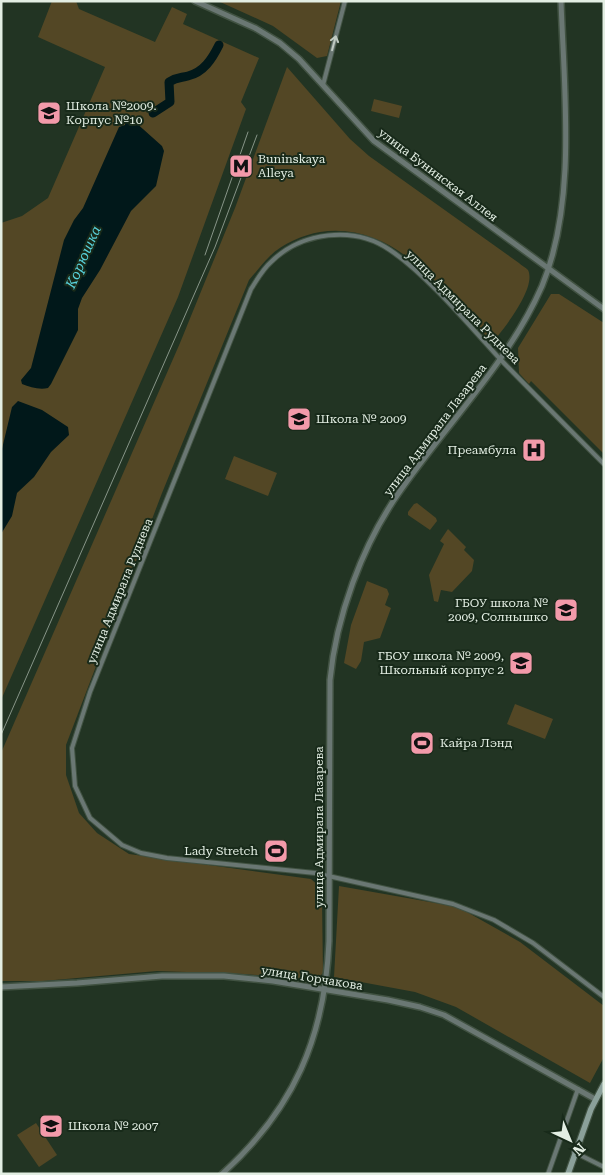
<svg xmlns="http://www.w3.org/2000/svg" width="605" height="1175" viewBox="0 0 605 1175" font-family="'Roboto Serif',serif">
<rect width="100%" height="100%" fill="#223423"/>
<g fill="#534725">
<path d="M52 1H76L79 9 155 42 172 7 187 14 183 24 259 58 241 102 246 109 178 297 1 700V223L22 216 48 198 105 67 38 37Z"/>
<path d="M218 1H341L327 56 317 58 273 26Z"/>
<path d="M287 67 350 139 369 156 519 263C521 265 526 268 528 270 537 288 503 330 492 343 444 293 397 221 320 232 303 235 281 244 269 257 262 264 256 272 249 280L162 493 66 745V775L79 813 97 833 129 854 311 879 320 887 322 900 323 973 316 980 244 974 157 971 43 981H1V753L180 343 235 208Z"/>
<path d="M374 99 402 106 399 118 371 111Z"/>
<path d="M551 294H559L604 323V454L531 381 529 384 519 373 518 348Z"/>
<path d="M234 456 277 473 268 496 225 479Z"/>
<path d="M417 503 436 518 437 521 430 530 408 515V512L414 504Z"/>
<path d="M448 529 466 547 464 550 474 560 472 571 452 592 441 590 438 602 434 601 429 575 444 544 440 541Z"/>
<path d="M367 581 387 589 389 594 385 605 391 608 380 638 364 642 361 661 356 669 344 663 351 625Z"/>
<path d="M515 704 553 719 545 739 507 724Z"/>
<path d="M339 886 458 907 520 942 604 1006V1057L590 1083 456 1007 415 992 334 977Z"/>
<path d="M36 1123 57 1155 39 1167 17 1135Z"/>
</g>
<g fill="#01181a">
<path d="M125 121H134L162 146 164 151 156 186 131 211 100 270 82 298 78 309V330L51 384 48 388C39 390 30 387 22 384L21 380 31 368 64 240 74 220 83 208 119 127 125 125Z"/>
<path d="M18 401 42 410 68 427 69 435 51 452 34 477 17 493 12 516 1 534V453L12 407Z"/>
</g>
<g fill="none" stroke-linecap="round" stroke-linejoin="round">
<path stroke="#01181a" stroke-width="9" d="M153 113 170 102 169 82C177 77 180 78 188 76 204 72 212 59 219 45"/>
<g stroke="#415242" stroke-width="6">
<g id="minor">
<path d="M323 85 345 1"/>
<path d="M604 464C569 429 534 394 500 359 469 325 427 275 390 250 354 225 301 232 271 262 262 270 257 280 251 289L90 692 72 748 75 786 90 818 122 845 141 853 167 858 315 873 453 904 494 920 533 943 604 997"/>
<path d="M574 1152 604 1167"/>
<path d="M548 1174 578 1089"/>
</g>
</g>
<g stroke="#415242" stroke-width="8">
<g id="tertiary">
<path d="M195 1 255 28 280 43 299 59 374 141 604 309"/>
<path d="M1 987 77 983 162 976H224L273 981 388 1000 420 1007 444 1015 595 1099"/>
<path d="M222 1174C294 1109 325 1037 329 941L330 680C336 617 362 546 398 494 446 424 508 364 542 286 577 202 564 90 561 1"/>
</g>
</g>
<g stroke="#415242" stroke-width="8">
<path id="secondary" d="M568 1174 591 1109 604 1084"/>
</g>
<use href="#minor" stroke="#6a7773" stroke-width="4"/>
<use href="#tertiary" stroke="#6a7773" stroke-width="5"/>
<use href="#secondary" stroke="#8ba09a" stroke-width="5.5"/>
<g stroke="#879588" stroke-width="1">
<path d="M205 255 248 132"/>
<path d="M1 735 215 247 257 135"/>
</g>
</g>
<defs><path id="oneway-shaft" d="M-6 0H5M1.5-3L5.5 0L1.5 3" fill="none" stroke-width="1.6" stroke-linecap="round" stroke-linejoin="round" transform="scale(1.25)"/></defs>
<use stroke="#bfcac1" href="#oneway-shaft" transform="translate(334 43) rotate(-75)"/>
<defs>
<g id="school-square" transform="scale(1.25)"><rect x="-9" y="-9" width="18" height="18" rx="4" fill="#f39aaa" stroke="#182a1a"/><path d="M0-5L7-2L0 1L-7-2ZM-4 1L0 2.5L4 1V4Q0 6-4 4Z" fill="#111"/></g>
<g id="metro-square" transform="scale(1.25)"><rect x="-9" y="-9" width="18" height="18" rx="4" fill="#f39aaa" stroke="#182a1a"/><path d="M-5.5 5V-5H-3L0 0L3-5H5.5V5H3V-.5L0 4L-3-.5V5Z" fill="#111"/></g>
<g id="hospital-square" transform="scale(1.25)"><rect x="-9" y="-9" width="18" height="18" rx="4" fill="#f39aaa" stroke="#182a1a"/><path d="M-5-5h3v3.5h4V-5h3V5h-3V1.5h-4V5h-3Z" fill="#111"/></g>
<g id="stadium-square" transform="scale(1.25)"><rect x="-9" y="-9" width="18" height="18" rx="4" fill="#f39aaa" stroke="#182a1a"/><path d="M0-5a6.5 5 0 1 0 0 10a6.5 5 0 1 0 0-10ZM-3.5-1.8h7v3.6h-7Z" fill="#111"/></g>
</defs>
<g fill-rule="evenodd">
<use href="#school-square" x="49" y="113"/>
<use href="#metro-square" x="241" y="166"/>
<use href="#school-square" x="299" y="419"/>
<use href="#hospital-square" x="534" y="450"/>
<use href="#school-square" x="566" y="610"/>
<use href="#school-square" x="521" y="663"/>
<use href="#stadium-square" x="422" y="743"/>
<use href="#stadium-square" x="276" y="851"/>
<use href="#school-square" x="51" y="1126"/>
</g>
<g text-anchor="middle" stroke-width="4" stroke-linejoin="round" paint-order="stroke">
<g font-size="12" fill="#e3eee3" stroke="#182a1a" text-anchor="start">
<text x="66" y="110">Школа №2009.<tspan x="66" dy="14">Корпус №10</tspan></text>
<text x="258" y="163">Buninskaya<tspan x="258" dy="14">Alleya</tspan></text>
<text x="316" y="423">Школа № 2009</text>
<text x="516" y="454" text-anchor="end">Преамбула</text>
<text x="548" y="607" text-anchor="end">ГБОУ школа №<tspan x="548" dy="14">2009, Солнышко</tspan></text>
<text x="504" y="660" text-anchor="end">ГБОУ школа № 2009,<tspan x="504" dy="14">Школьный корпус 2</tspan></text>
<text x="440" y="747">Кайра Лэнд</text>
<text x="258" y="855" text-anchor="end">Lady Stretch</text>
<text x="68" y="1130">Школа № 2007</text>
</g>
<g font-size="12" fill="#e3eee3" stroke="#182a1a">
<text transform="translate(438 175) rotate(37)" y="4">улица Бунинская Аллея</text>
<text transform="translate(463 307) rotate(45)" y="4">улица Адмирала Руднева</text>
<text transform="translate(435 430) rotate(-53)" y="4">улица Адмирала Лазарева</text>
<text transform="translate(120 591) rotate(-68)" y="4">улица Адмирала Руднева</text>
<text transform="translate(319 827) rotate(-90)" y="4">улица Адмирала Лазарева</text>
<text transform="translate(312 978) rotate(9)" y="4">улица Горчакова</text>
</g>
<g font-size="14" font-style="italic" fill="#58d2dc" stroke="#182a1a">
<text transform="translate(83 257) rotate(-66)" y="5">Корюшка</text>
</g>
</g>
<rect width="605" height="1175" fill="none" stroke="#e3eee3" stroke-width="5"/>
<g transform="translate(570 1140) rotate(136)" stroke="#182a1a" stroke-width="4" paint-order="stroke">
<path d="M0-4L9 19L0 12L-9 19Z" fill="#e3eee3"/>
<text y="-8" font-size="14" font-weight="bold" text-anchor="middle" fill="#e3eee3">N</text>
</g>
</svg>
